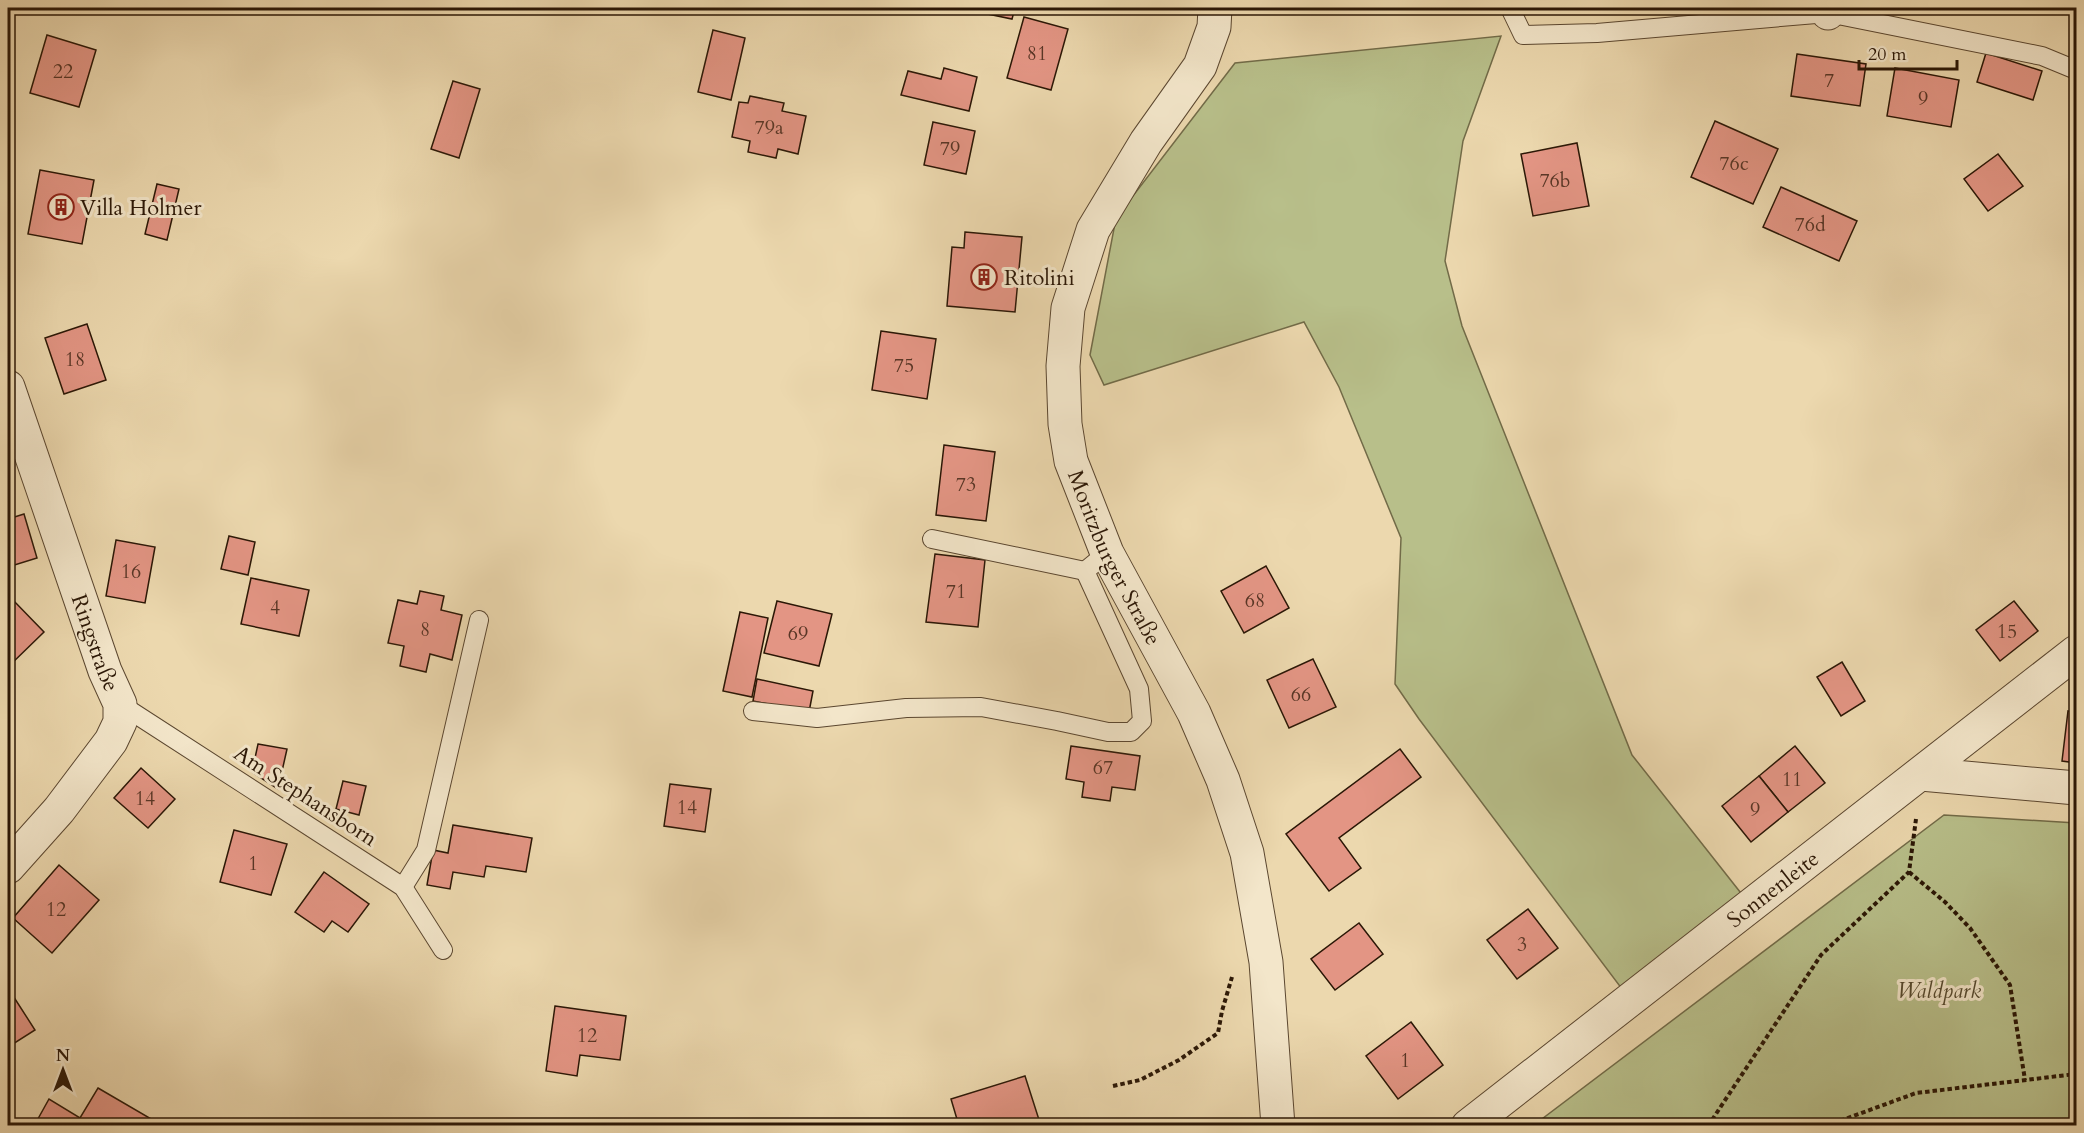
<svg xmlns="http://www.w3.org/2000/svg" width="2084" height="1133" viewBox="0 0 2084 1133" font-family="Cardo,serif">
<rect width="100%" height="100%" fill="#ecd8ae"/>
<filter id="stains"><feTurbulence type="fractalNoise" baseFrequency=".00333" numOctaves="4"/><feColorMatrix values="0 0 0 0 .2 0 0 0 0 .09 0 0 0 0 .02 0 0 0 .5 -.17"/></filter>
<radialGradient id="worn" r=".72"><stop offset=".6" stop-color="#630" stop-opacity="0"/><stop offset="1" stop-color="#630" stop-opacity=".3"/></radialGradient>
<g fill="#b8bf8a" stroke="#726b48" stroke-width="1.5">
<path d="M1501 36 1463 141 1445 261 1462 326 1632 755 1744 897 1625 993 1419 719 1395 684 1401 538 1339 387 1304 322 1104 385 1090 355 1116 218 1235 63Z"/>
<path d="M1944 815 2076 823V1125H1534Z"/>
</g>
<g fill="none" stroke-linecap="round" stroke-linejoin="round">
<path stroke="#6d7968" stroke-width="9" d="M1698 1126 1700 1125"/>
</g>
<g fill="#e39584" stroke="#2b1706" stroke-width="1.5">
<path d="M959 8H1015L1012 19Z"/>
<path d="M1024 17 1068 29 1051 90 1007 78Z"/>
<path d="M713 30 745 38 731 100 698 92Z"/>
<path d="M47 35 96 50 79 107 30 93Z"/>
<path d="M1986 53 2042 71 2033 100 1977 82Z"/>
<path d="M1797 54 1866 64 1860 106 1791 96Z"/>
<path d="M944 68 977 77 969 111 901 95 908 71 941 79Z"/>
<path d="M1895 68 1959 80 1951 127 1887 116Z"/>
<path d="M453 81 480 89 459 158 431 149Z"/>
<path d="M750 96 784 103 782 111 806 116 798 154 778 149 776 158 748 152 750 141 732 137 739 102 748 103Z"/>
<path d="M1715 121 1778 149 1753 204 1691 177Z"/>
<path d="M933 122 975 131 966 174 924 165Z"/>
<path d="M1577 143 1589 206 1533 216 1521 154Z"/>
<path d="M1998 154 2023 186 1988 211 1964 179Z"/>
<path d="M40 170 94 180 82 244 28 234Z"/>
<path d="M157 184 179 189 167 240 145 234Z"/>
<path d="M1781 187 1857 221 1839 261 1763 227Z"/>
<path d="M965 232 1022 237 1015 312 947 306 952 247 964 248Z"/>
<path d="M87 324 106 380 64 394 45 338Z"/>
<path d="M881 331 936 339 927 399 872 390Z"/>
<path d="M944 445 995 452 986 521 936 515Z"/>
<path d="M24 514 37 558 8 567V519Z"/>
<path d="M229 536 255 542 248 575 221 569Z"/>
<path d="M116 540 155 547 145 603 106 596Z"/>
<path d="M935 554 985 560 978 627 926 622Z"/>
<path d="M1266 566 1289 608 1244 633 1221 591Z"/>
<path d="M251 578 309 590 299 636 241 624Z"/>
<path d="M420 591 444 596 441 610 462 615 452 660 430 654 426 672 400 666 404 646 388 643 398 600 417 604Z"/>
<path d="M12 599 44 632 8 667V604Z"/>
<path d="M777 601 832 614 819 666 764 653Z"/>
<path d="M2014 601 2038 631 2000 661 1976 630Z"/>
<path d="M740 612 768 618 752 697 723 691Z"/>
<path d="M1313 659 1336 707 1289 728 1267 680Z"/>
<path d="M1842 662 1865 701 1841 716 1817 677Z"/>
<path d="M757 679 813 691 809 712 753 701Z"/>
<path d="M2068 711 2076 713V763L2062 761Z"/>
<path d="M258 744 287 749 278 789 252 772Z"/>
<path d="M1071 746 1140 756 1135 790 1112 787 1110 801 1082 797 1084 782 1066 779Z"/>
<path d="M1795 746 1825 783 1788 812 1759 776Z"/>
<path d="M1400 749 1421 777 1339 838 1361 868 1329 891 1286 834Z"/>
<path d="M141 768 175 799 148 828 114 798Z"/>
<path d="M1759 776 1788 812 1751 842 1722 806Z"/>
<path d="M343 781 366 786 359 815 336 809Z"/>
<path d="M670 784 711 789 705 832 664 826Z"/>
<path d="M453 825 532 838 526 872 486 866 484 877 453 872 450 889 427 885 433 850 448 853Z"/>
<path d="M234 830 287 844 271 895 220 882Z"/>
<path d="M59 865 99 900 52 953 13 918Z"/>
<path d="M324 872 369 904 348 932 332 921 324 932 295 912Z"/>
<path d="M1528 909 1558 948 1517 979 1487 940Z"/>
<path d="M1359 923 1383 954 1335 990 1311 959Z"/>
<path d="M8 988 35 1030 13 1044 11 1041 8 1043Z"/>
<path d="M555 1006 626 1016 620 1060 580 1055 577 1076 546 1071Z"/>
<path d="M1411 1022 1443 1065 1398 1099 1366 1056Z"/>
<path d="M1025 1076 1041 1126H959L951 1099Z"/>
<path d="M98 1088 153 1120 150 1126H34L49 1099 80 1118Z"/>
</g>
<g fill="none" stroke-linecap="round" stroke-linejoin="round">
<g stroke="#5b4730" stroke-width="20">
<g id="service">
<path d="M1510 8 1523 35 1597 33 1828 13 2042 56 2076 70"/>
<path d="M932 539 1085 571"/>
<path d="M120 704 403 887 443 950"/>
<path d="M753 711 817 718 906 708 981 707 1057 721 1108 732H1131L1142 721 1139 689 1085 571 1107 553"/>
<path d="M403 887 426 850 479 620"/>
</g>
</g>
<g stroke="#5b4730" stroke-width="35">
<g id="minor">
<path d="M1828 13V8"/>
<path id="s1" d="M8 387 105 671 120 704V722L111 741 59 810 8 867"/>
<path d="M1921 774 2076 788"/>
<path id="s2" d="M1468 1126 2076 652"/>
</g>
</g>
<g stroke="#5b4730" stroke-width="35">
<g id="tertiary">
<path id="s3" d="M1215 8 1214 27 1200 66 1146 142 1093 230 1068 308 1063 366 1065 424 1071 461 1107 553 1194 713 1223 780 1247 853 1266 962 1278 1126"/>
</g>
</g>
<g stroke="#2b1706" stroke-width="4" stroke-dasharray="4.5 3" stroke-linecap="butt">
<path d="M1909 872 1945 902 1970 928 2010 985 2025 1080"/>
<path d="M1113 1086 1140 1080 1179 1060 1218 1033 1222 1011 1232 977"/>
<path d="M1708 1126 1821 955 1909 872 1916 819"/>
<path d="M1826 1126 1916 1093 2076 1074"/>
</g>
<use href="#service" stroke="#f3e6ca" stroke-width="18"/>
<use href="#minor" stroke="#f3e6ca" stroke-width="33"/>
<use href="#tertiary" stroke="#f3e6ca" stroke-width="33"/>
</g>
<defs>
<g id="building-ring" transform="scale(1.35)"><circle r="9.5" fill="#f3e6ca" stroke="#8f2418" stroke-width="1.5"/><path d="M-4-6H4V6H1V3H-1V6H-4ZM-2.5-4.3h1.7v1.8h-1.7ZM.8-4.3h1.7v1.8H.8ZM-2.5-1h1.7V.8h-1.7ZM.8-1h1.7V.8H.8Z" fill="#8f2418"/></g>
</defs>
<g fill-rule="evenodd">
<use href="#building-ring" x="61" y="207"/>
<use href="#building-ring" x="984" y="277"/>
</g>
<g text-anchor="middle" stroke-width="6" stroke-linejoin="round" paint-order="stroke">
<g font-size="20" fill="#593626">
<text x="1037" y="60">81</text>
<text x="63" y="78">22</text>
<text x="1829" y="87">7</text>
<text x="1923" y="105">9</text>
<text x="769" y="134">79a</text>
<text x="950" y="155">79</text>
<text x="1734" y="170">76c</text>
<text x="1555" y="187">76b</text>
<text x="1810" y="231">76d</text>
<text x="75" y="366">18</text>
<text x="904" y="372">75</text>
<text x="966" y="491">73</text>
<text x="131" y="578">16</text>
<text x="956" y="598">71</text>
<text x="1255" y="607">68</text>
<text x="275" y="614">4</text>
<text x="425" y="636">8</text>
<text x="2007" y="638">15</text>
<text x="798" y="640">69</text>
<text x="1301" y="701">66</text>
<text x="1103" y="774">67</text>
<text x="1792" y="786">11</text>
<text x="145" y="805">14</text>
<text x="687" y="814">14</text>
<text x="1755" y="816">9</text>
<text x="253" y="870">1</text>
<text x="56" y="916">12</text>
<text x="1522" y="951">3</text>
<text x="587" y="1042">12</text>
<text x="1405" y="1067">1</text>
</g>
<g font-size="22" fill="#2b1706" stroke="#f3e6ca" text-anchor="start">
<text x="80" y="215">Villa Holmer</text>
<text x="1004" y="285">Ritolini</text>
</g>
<g font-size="22" fill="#2b1706" stroke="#f3e6ca">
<text dy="8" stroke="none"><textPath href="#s3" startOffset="598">Moritzburger Straße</textPath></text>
<text dy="8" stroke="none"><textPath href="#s1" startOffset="270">Ringstraße</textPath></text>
<text transform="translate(306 795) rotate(33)" y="8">Am Stephansborn</text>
<text dy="8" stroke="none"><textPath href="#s2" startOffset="386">Sonnenleite</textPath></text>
</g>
<g font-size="22" font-style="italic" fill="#55492e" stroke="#f3e6ca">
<text x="1939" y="998">Waldpark</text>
</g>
</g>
<rect width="2084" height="1133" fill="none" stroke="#ecd8ae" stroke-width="30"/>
<rect x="9" y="9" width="2066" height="1115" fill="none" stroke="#2b1706" stroke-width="3"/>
<rect x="15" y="15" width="2054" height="1103" fill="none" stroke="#2b1706" stroke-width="1.5"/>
<g transform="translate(63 1070)" stroke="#f3e6ca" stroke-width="4.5" paint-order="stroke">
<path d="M0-4.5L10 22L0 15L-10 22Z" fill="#2b1706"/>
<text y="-9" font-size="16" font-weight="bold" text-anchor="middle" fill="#2b1706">N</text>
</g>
<path d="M1859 60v9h98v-9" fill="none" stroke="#2b1706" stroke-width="3"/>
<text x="1868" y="60" font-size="18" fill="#2b1706" stroke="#f3e6ca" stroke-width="4.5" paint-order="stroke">20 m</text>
<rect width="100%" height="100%" filter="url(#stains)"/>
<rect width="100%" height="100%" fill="url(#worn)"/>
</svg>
